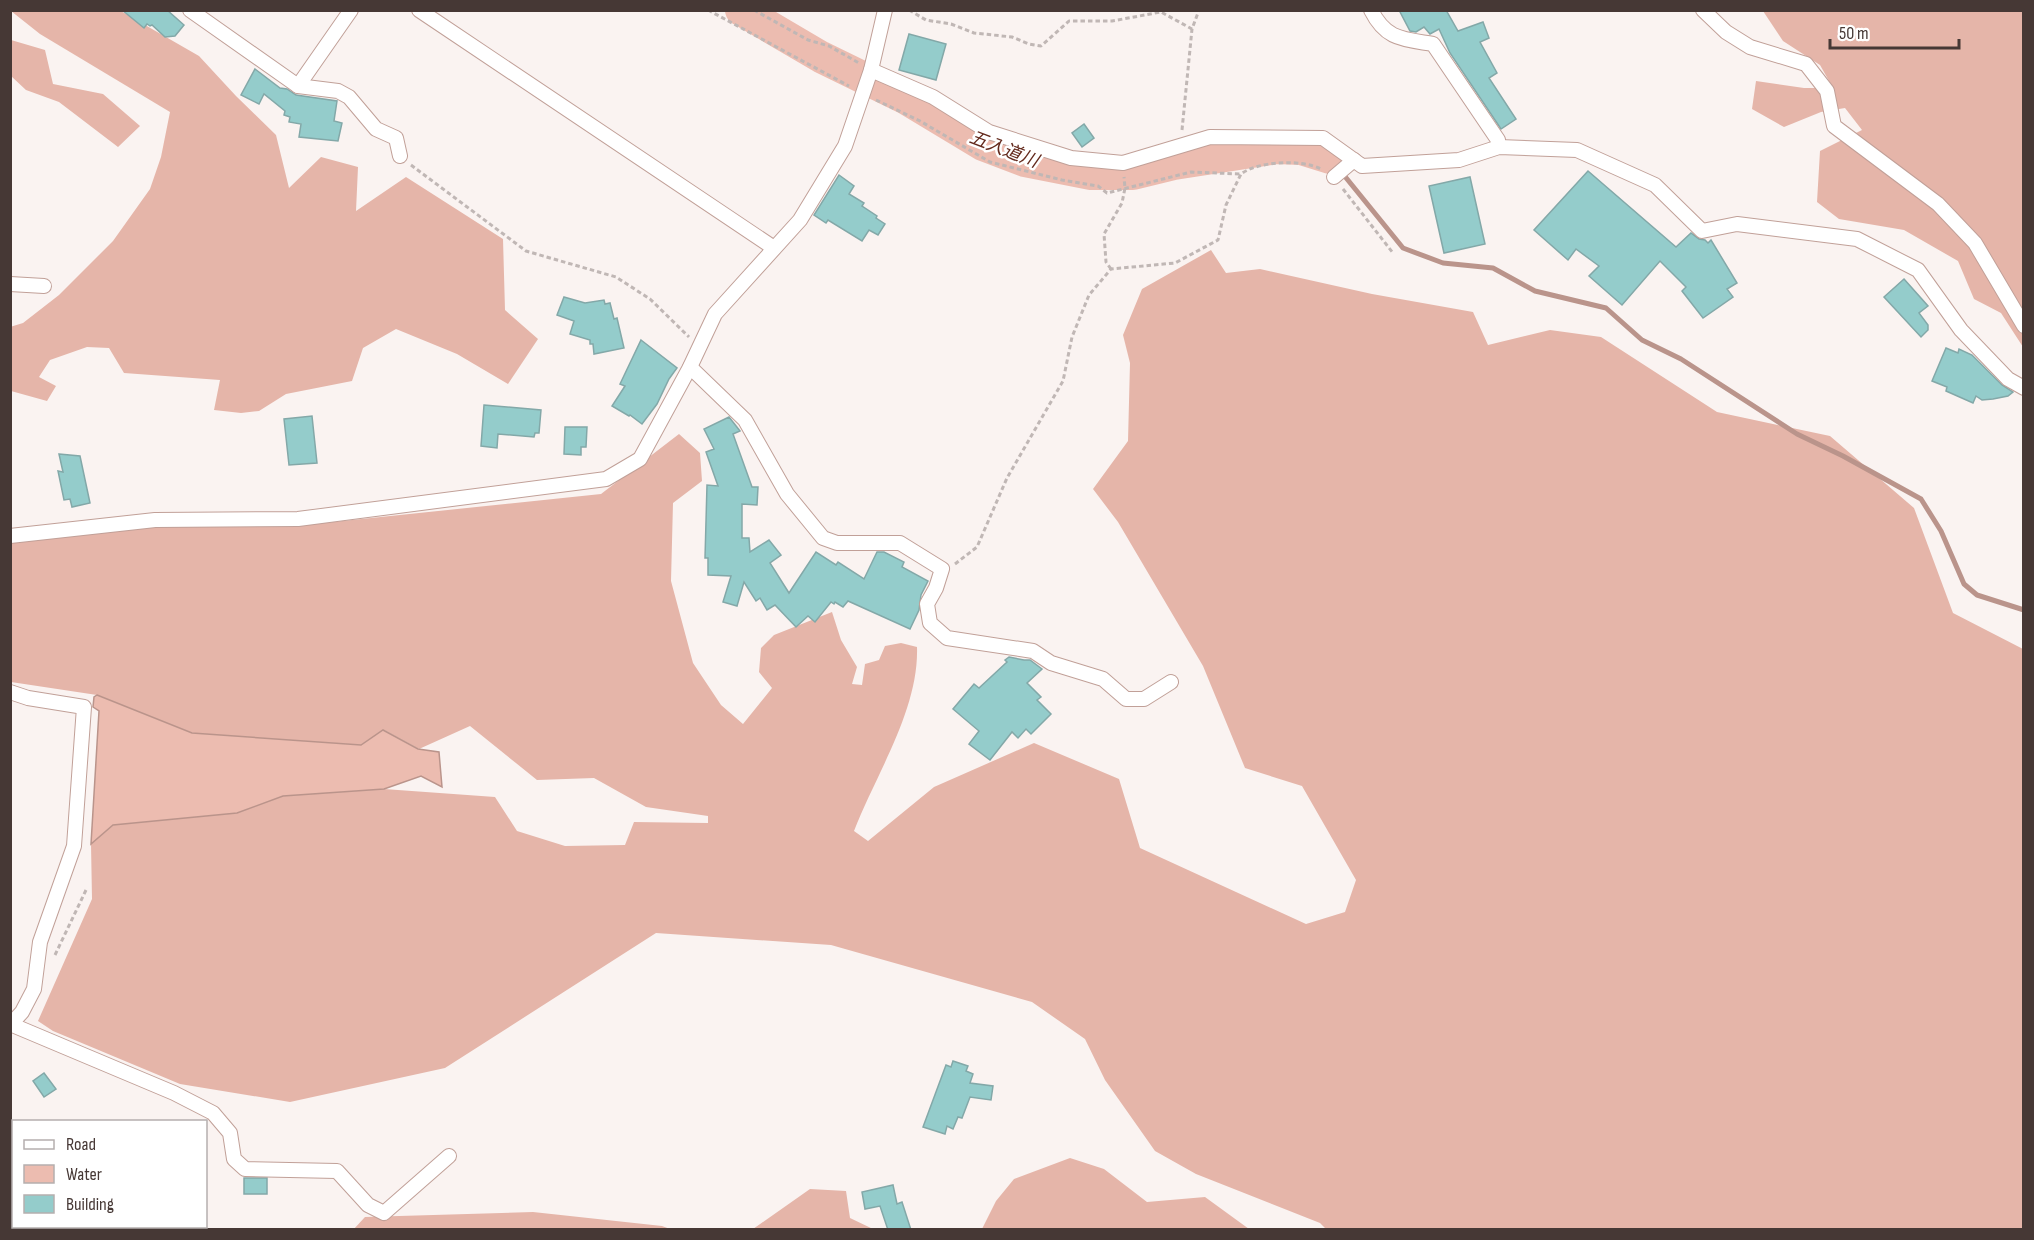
<svg xmlns="http://www.w3.org/2000/svg" width="2034" height="1240" viewBox="0 0 2034 1240" font-family="'Sofia Sans Condensed','Noto Sans JP',sans-serif">
<rect width="100%" height="100%" fill="#faf3f1"/>
<g fill="#e5b5a9">
<path d="M119 10 199 56 236 96 276 135 289 188 321 157 358 167 356 211 406 177 503 239 505 310 538 339 508 384 457 354 396 329 363 348 352 381 286 394 259 411 241 413 214 410 220 380 124 373 109 348 87 347 50 360 39 377 56 386 47 401 11 391 10 327 23 323 59 295 113 241 150 189 161 157 170 112 40 34 11 11Z"/>
<path d="M1763 11H2023V347L2001 313 1974 299 1958 261 1904 230 1839 219 1817 202 1820 151 1862 130 1845 108 1821 112 1784 127 1752 109 1756 81 1804 88H1833L1820 65 1783 41Z"/>
<path d="M11 40 45 50 53 84 103 94 140 126 118 147 59 102 26 90 11 76Z"/>
<path d="M1211 250 1226 273 1260 269 1372 294 1473 312 1488 345 1550 330 1601 337 1717 412 1830 436 1914 508 1953 613 2023 649V1229H1326L1320 1223 1196 1174 1155 1151 1105 1080 1085 1039 1032 1002 831 945 656 933 445 1068 290 1102 180 1084 53 1031 38 1021 92 899 91 844 113 825 237 813 283 796 384 789 495 797 517 831 565 846 625 845 634 822 708 823V816L646 807 594 778 537 780 470 726 419 749 384 730 361 745 192 733 97 695 11 682 10 543 157 527 304 525 601 494 679 434 700 453 702 481 673 503 671 581 693 663 721 705 743 724 772 688 759 672 761 648 774 635 832 612 841 640 857 667 852 684 862 685 865 664 879 660 885 646 901 643 917 647C919 710 876 774 854 831L868 841 934 787 1034 743 1119 779 1140 848 1306 924 1345 912 1356 880 1302 786 1245 768 1203 666 1118 522 1093 489 1128 441 1130 363 1123 335 1142 289Z"/>
<path d="M1070 1158 1104 1169 1147 1202 1205 1197 1249 1229H982L996 1201 1014 1179Z"/>
<path d="M10 1181 13 1183 14 1226H119L121 1229H11Z"/>
<path d="M810 1189 846 1191 850 1218 873 1229H753Z"/>
<path d="M533 1212 662 1226 670 1229 353 1230 365 1217Z"/>
</g>
<path fill="#ecbcb0" stroke="#ba948b" stroke-width="1.5" d="M97 695 192 733 361 745 383 730 418 749 439 752 442 787 421 776 384 789 283 796 237 813 113 825 91 844 99 711 93 707 94 697Z"/>
<g fill="none" stroke-linecap="round" stroke-linejoin="round">
<path stroke="#ba948b" stroke-width="5" d="M1330 158 1403 248 1443 263 1493 268 1535 291 1606 308 1642 340 1681 359 1797 434 1843 456 1921 499 1941 531 1964 584 1977 595 2024 610"/>
<path stroke="#ecbcb0" stroke-width="32" d="M741 10 821 57 905 98 983 145 1025 161 1091 174H1133L1174 164 1277 148 1301 149 1330 158"/>
</g>
<g fill="#94cccb" stroke="#83a8a8" stroke-width="1.5">
<path d="M122 10H167L184 25 175 36 165 37 152 25 150 26 147 24 144 28Z"/>
<path d="M1399 10H1446L1458 31 1483 22 1489 38 1480 42 1497 73 1489 78 1516 119 1501 129 1450 53 1439 29 1430 34 1424 27 1416 32 1410 31Z"/>
<path d="M909 34 946 44 936 80 899 70Z"/>
<path d="M255 69 280 88 287 89 296 95 337 101 334 121 342 123 338 141 299 137 301 124 289 122 290 117 284 115 285 111 264 94 259 104 241 95Z"/>
<path d="M1084 124 1094 138 1082 147 1072 133Z"/>
<path d="M1588 171 1676 247 1691 233 1699 239 1705 240 1708 243 1711 240 1737 283 1727 289 1733 297 1703 318 1682 291 1686 287 1660 261 1622 305 1589 276 1599 266 1576 249 1568 260 1534 230Z"/>
<path d="M839 175 854 186 849 194 864 203 862 206 877 216 876 218 885 224 878 235 869 230 862 241 828 220 826 223 814 215Z"/>
<path d="M1470 177 1485 244 1444 253 1429 186Z"/>
<path d="M1904 279 1928 306 1919 313 1928 325V330L1921 337 1884 297Z"/>
<path d="M564 297 585 303 604 300 605 304 610 303 614 319 617 318 624 348 594 354 593 344H590V340L570 334 574 321 557 315Z"/>
<path d="M641 340 677 368 669 379 657 404 642 424 630 415 629 416 612 406 625 386 620 384Z"/>
<path d="M1946 348 1958 353 1959 349 1972 355 2002 385 2013 392 2008 396 1993 399 1982 400 1976 396 1973 403 1946 391 1947 387 1932 381Z"/>
<path d="M484 405 541 410 539 433H535L534 437 498 434 497 448 481 446Z"/>
<path d="M312 416 317 463 289 465 284 419Z"/>
<path d="M729 417 740 431 733 434 752 487H758L757 505 742 504V538H749L750 552 769 540 781 555 770 563 789 593 816 552 836 565 838 562 864 579 877 552H884L904 562 902 567 928 581 921 595 919 610 910 629 848 601 843 607 835 602 834 604 831 602 815 622 808 616 796 627 775 605 767 610 760 598 756 601 744 582 737 606 723 602 731 576 708 575V558H705L707 485 718 486 706 452 714 449 704 429Z"/>
<path d="M565 427H587L586 447H581V455L564 454Z"/>
<path d="M59 454 80 456 90 503 72 507 70 499 64 500 58 471 63 472Z"/>
<path d="M1009 657 1024 660H1030L1042 669 1027 683 1041 697 1037 700 1051 714 1031 734 1026 729 1018 738 1012 732 990 760 969 744 979 731 953 709 974 684 979 688 1007 662 1005 660Z"/>
<path d="M953 1061 968 1066 966 1071 973 1074 970 1083 993 1086 991 1100 970 1097 962 1118 958 1117 953 1129 947 1126 945 1134 923 1127 946 1065 951 1067Z"/>
<path d="M44 1073 56 1089 44 1097 33 1081Z"/>
<rect x="244" y="1178" width="23" height="16"/>
<path d="M893 1185 897 1204 902 1202 911 1230H888L880 1206 865 1209 862 1192Z"/>
</g>
<g fill="none" stroke-linecap="round" stroke-linejoin="round">
<g stroke="#c1a098" stroke-width="16">
<g id="minor">
<path d="M190 10 298 86 338 91 349 97 376 129 396 138 400 156"/>
<path d="M419 10 774 248"/>
<path d="M1371 10C1386 40 1403 39 1433 44L1498 140 1499 147"/>
<path d="M1703 10 1726 32 1750 47 1806 64 1827 91 1834 126 1938 204 1975 243 2024 326"/>
<path d="M871 70 933 97 989 132 1071 158 1123 163 1210 137 1323 138 1362 166 1459 160 1499 147 1577 150 1655 185 1702 231 1737 224 1857 239 1918 270 1961 330 2008 379 2024 388"/>
<path d="M298 86 351 10"/>
<path d="M1334 177 1354 160"/>
<path d="M10 284 44 286"/>
<path d="M690 367 745 420 787 494 823 538 837 543H900L942 569 936 588 927 604 930 623 947 638 1033 651 1051 663 1103 679 1126 699H1144L1171 682"/>
<path d="M10 536 155 520 298 519 606 479 640 459 690 367 715 314 800 220 845 146 871 70 885 10"/>
<path d="M10 692 28 698 84 707 74 846 40 942 34 989 22 1012 11 1024"/>
<path d="M10 1024 174 1093 213 1113 230 1133 234 1159 245 1169 337 1171 368 1205 384 1213 449 1156"/>
</g>
</g>
<g stroke="#c0b7b5" stroke-width="3" stroke-dasharray="4.5 3" stroke-linecap="butt">
<path d="M708 10 849 86"/>
<path d="M754 10 808 40 829 46 859 63"/>
<path d="M909 10 926 20 951 24 974 33 1012 37 1029 44 1041 46 1069 21H1112L1161 12 1192 29"/>
<path d="M876 100 920 121 990 162 1062 180 1098 186 1107 193 1191 172 1241 174"/>
<path d="M1182 130 1192 29 1199 10"/>
<path d="M411 165 526 251 616 277 650 299 689 337"/>
<path d="M1343 189 1393 253"/>
<path d="M1111 269 1106 262 1104 234 1122 203 1125 188 1124 177"/>
<path d="M955 564 977 547 1007 478 1063 381 1072 337 1089 295 1111 269 1175 263 1218 240 1226 205 1241 174C1258 161 1302 159 1321 169"/>
<path d="M55 955 86 890"/>
</g>
<use href="#minor" stroke="#fff" stroke-width="14"/>
</g>
<g text-anchor="middle" stroke-width="5" stroke-linejoin="round" paint-order="stroke">
<g font-size="18" font-style="italic" fill="#642a1d" stroke="#fff">
<text transform="translate(1004 149) rotate(21)" y="6">五入道川</text>
</g>
</g>
<rect width="2034" height="1240" fill="none" stroke="#463835" stroke-width="24"/>
<rect x="12" y="1120" width="195" height="108" fill="#ffffff" stroke="#b5afae" stroke-width="1.5"/>
<rect x="24" y="1140" width="30" height="9" fill="#ffffff" stroke="#b5afae" stroke-width="1.5"/>
<text x="66" y="1150" font-size="18" fill="#463835">Road</text>
<rect x="24" y="1165" width="30" height="18" fill="#ecbcb0" stroke="#b5afae" stroke-width="1.5"/>
<text x="66" y="1180" font-size="18" fill="#463835">Water</text>
<rect x="24" y="1195" width="30" height="18" fill="#94cccb" stroke="#b5afae" stroke-width="1.5"/>
<text x="66" y="1210" font-size="18" fill="#463835">Building</text>
<path d="M1830 39v9h129v-9" fill="none" stroke="#463835" stroke-width="3"/>
<text x="1839" y="39" font-size="18" fill="#463835" stroke="#ffffff" stroke-width="4.5" paint-order="stroke">50 m</text>
</svg>
